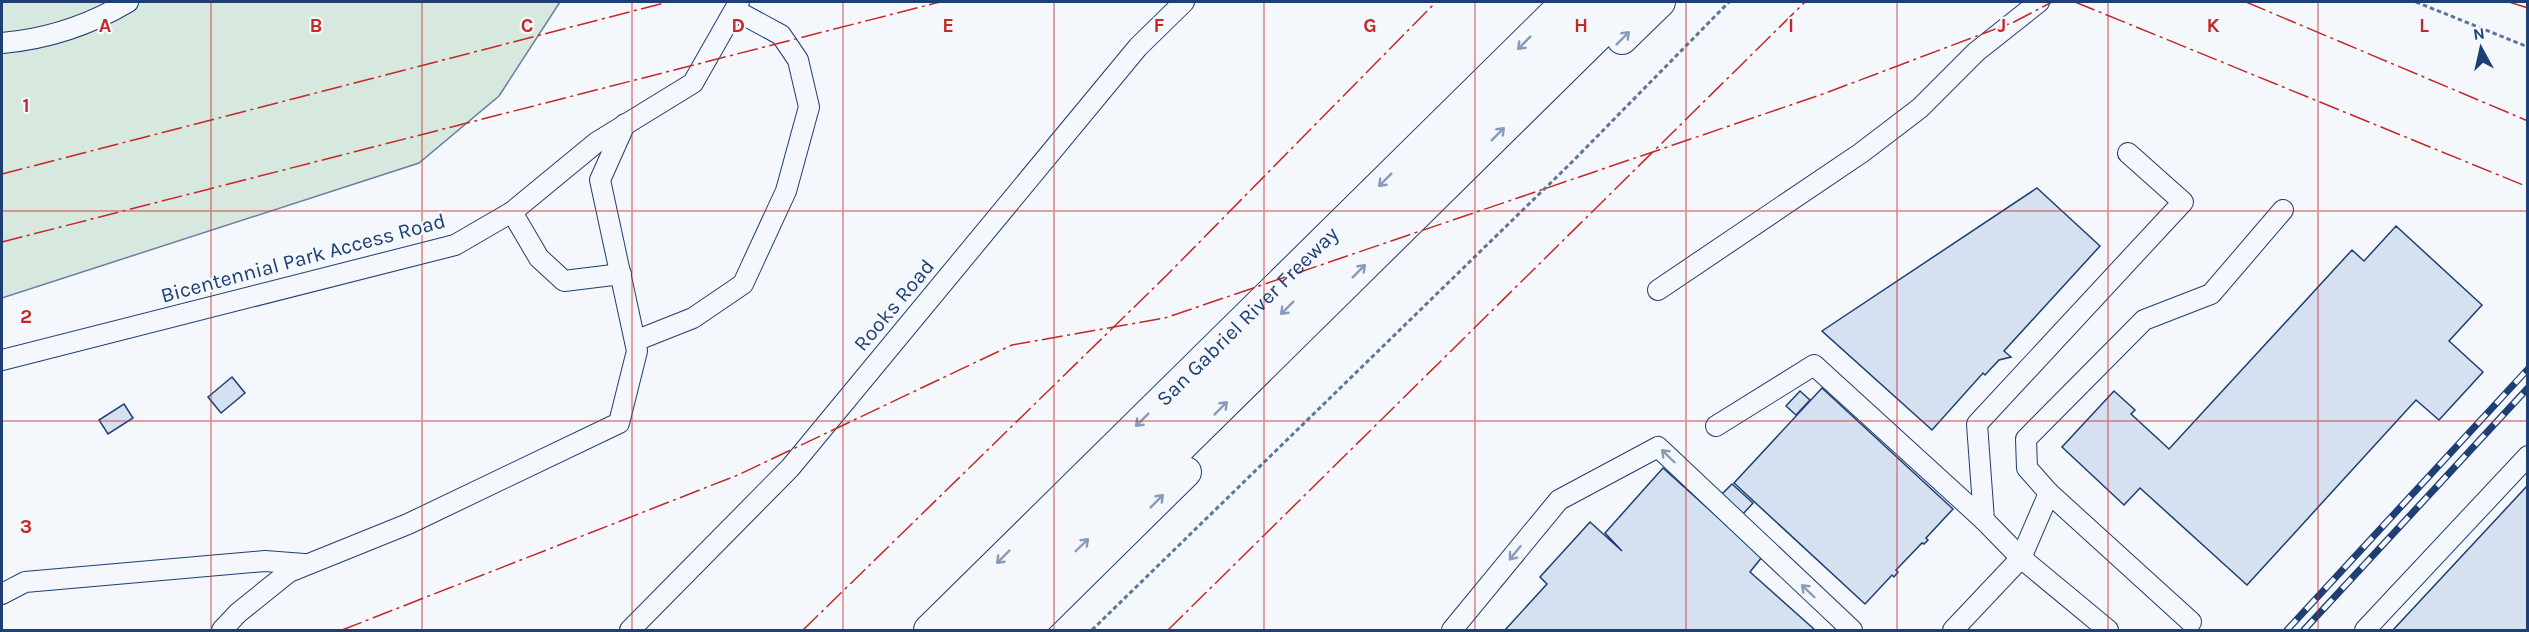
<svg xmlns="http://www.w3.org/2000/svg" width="2529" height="632" viewBox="0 0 2529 632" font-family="Karla,sans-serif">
<rect width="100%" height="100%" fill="#f4f7fb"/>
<path fill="#d7e8df" stroke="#687fa3" stroke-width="1.5" d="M2 2H560L499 96 419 163 2 298Z"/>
<g fill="#d5e0f0" stroke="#1d3f73" stroke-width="1.5">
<path d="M2037 188 2100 246 2004 351 2011 357 1999 360 1985 375 1983 373 1932 430 1822 331Z"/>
<path d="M2396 226 2482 305 2449 341 2483 372 2439 420 2416 400 2247 585 2140 488 2124 505 2062 447 2114 391 2135 410 2131 414 2169 449 2352 250 2364 261Z"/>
<path d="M232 377 245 393 221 413 208 397Z"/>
<path d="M1822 388 1953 509 1926 538 1928 540 1924 544 1922 543 1896 570 1898 572 1894 577 1892 575 1865 604 1734 483Z"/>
<path d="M1800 391 1810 400 1796 415 1786 406Z"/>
<path d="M124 404 133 418 108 434 99 420Z"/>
<path d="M1663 468 1762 557 1750 572 1815 630H1505L1547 584 1540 577 1590 522 1622 551 1605 533Z"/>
<path d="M1732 484 1753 503 1743 514 1722 494Z"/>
<path d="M2528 485V630H2393Z"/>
</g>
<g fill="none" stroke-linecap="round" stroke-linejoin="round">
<g stroke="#1d3f73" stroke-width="22">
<g id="minor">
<path d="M2 43C48 39 88 26 128 2"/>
<path d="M512 212 539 258 564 281 621 274"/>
<path d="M1658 290 1861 153 1920 108 1976 52 2039 2"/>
<path d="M635 341 693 318 743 284 786 191 809 107 798 60 781 35 735 10"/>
<path d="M2 360 455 245 512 212 597 142 693 83 739 2"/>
<path d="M1716 426 1814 365 1984 520"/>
<path d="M2049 493 2191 622"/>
<path d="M2 594 25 582 265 561 304 564"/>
<path d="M222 630 238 613 289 572 408 524 619 423 637 351 600 180 625 124"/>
<path d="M630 630 790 468 1138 47 1184 2"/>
<path d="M1452 630 1559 500 1658 447 1852 630"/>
<path d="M1953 630 2021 558 2049 493 2027 468 2026 439 2144 320 2211 294 2283 210"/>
<path d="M2108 630 2021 558 1984 520 1977 424 2183 202 2128 153"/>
<path d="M2365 630 2528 456"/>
</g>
</g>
<g stroke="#1d3f73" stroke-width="32">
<g id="highway">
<path d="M1622 39 1660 2"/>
<path id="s1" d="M929 630 1566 2"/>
<path d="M962 630 1598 2"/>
<path d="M995 630 1632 2"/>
<path d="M1026 630 1186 472"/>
</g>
</g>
<g stroke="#5e769c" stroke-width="3" stroke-dasharray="4.5 3" stroke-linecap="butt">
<path d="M2416 2 2528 47"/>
<path d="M1092 630 1572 162 1729 2"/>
</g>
<use href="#minor" stroke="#f4f7fb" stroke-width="20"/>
<use href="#highway" stroke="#f4f7fb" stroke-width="30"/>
<g stroke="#1d3f73" stroke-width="7">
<g id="rail">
<path d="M2287 630 2528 369"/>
<path d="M2304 630 2528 388"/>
</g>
</g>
<use href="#rail" stroke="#f4f7fb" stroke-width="4.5" stroke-dasharray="14" stroke-linecap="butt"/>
<g stroke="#c62828" stroke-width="1.5" stroke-dasharray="21 4.5 3 4.5" stroke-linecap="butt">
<path d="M2075 2 2528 187"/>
<path d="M2246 2 2528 121"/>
<path d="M2509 2 2528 8"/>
<path d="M2 174 668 2"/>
<path d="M2 242 940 2"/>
<path d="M342 630 738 475 1012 345 1165 318 1823 94 2014 22 2052 2"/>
<path d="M803 630 1168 274 1436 2"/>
<path d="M1168 630 1805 2"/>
</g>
</g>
<defs><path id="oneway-shaft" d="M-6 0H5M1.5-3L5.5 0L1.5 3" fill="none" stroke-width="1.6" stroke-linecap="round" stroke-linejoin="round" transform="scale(1.5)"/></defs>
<g stroke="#889bb7">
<use href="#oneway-shaft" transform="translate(1623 38) rotate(-45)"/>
<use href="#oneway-shaft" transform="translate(1524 43) rotate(135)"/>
<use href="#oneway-shaft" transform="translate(1498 134) rotate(-45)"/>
<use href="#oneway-shaft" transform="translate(1385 180) rotate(135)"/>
<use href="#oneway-shaft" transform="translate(1359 271) rotate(-45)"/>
<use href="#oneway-shaft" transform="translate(1287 308) rotate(135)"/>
<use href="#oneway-shaft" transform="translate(1221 408) rotate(-45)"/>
<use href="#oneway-shaft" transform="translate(1142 420) rotate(135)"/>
<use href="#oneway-shaft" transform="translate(1668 456) rotate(-136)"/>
<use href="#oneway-shaft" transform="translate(1157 501) rotate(-45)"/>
<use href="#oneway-shaft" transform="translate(1082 545) rotate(-44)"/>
<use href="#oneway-shaft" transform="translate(1515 553) rotate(129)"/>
<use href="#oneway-shaft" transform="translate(1003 557) rotate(135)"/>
<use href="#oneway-shaft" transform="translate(1808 591) rotate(-136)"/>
</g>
<path fill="none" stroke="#c62828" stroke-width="1.5" stroke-opacity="0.55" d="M211 2V630M422 2V630M632 2V630M843 2V630M1054 2V630M1264 2V630M1475 2V630M1686 2V630M1897 2V630M2108 2V630M2318 2V630M2 211H2528M2 421H2528"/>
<g text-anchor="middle" stroke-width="4.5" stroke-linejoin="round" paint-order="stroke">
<g font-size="21" fill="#1d3f73" stroke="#f4f7fb">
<text transform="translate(303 258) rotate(-15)" y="7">Bicentennial Park Access Road</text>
<text transform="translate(894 305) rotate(-50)" y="7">Rooks Road</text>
<text dy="7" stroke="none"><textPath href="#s1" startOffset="447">San Gabriel River Freeway</textPath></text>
</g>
</g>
<g font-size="20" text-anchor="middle" font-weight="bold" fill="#c62828" stroke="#f4f7fb" stroke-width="4.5" stroke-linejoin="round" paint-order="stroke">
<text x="105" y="32">A</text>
<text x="316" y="32">B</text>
<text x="527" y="32">C</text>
<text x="738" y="32">D</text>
<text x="948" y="32">E</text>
<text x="1159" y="32">F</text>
<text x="1370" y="32">G</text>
<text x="1581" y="32">H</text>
<text x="1791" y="32">I</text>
<text x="2002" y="32">J</text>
<text x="2213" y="32">K</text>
<text x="2424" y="32">L</text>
<text x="26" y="112">1</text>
<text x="26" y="323">2</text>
<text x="26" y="533">3</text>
</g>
<rect width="2529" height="632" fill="none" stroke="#1d3f73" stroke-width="6"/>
<g transform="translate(2481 48) rotate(352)" stroke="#f4f7fb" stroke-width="4.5" paint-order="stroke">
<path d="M0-4.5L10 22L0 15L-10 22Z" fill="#1d3f73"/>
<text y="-9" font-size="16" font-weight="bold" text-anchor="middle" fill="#1d3f73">N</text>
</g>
</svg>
